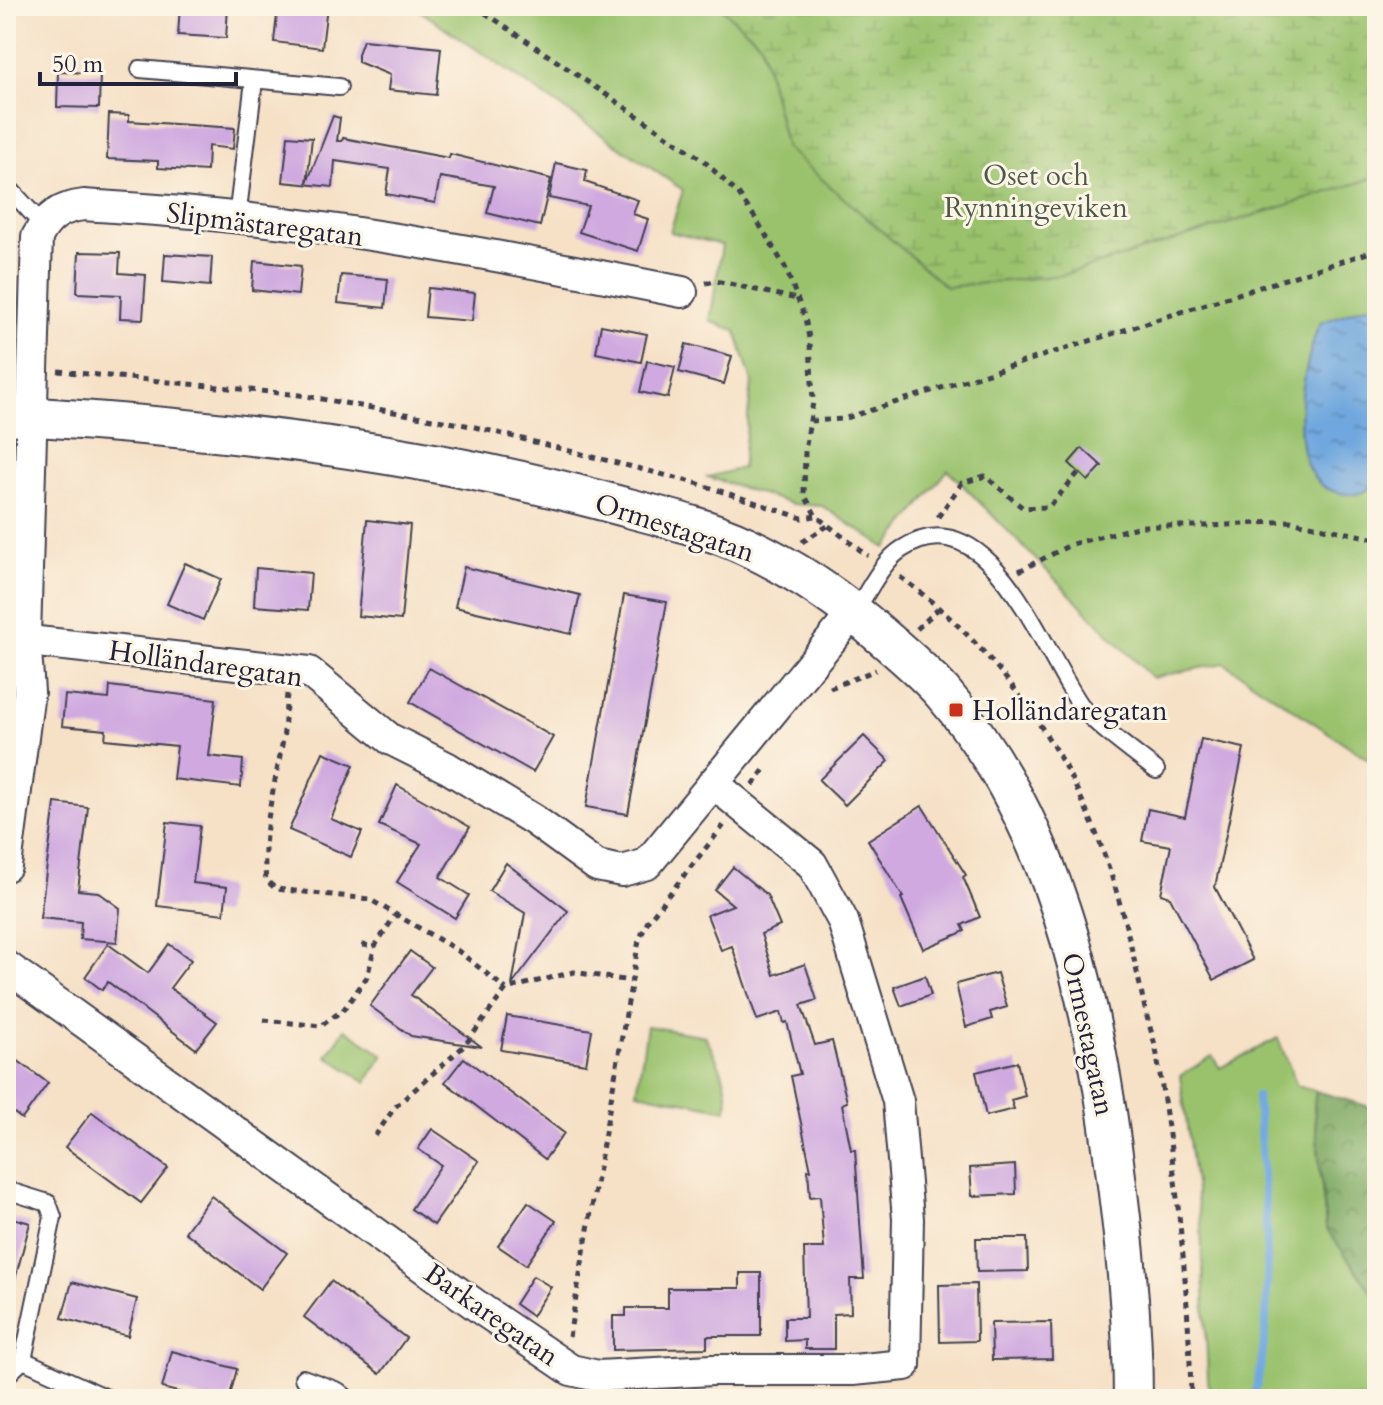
<svg xmlns="http://www.w3.org/2000/svg" width="1383" height="1405" viewBox="0 0 1383 1405" font-family="Cardo,serif">
<defs>
<pattern id="forest-crowns" width="20" height="18" patternUnits="userSpaceOnUse" patternTransform="scale(2)"><rect width="20" height="18" fill="#7ba860"/><path d="M2 6a3 3 0 1 1 6 0M12 15a3 3 0 1 1 6 0" fill="none" stroke="#648850"/></pattern>
<pattern id="wetland-marsh" width="20" height="14" patternUnits="userSpaceOnUse" patternTransform="scale(2)"><rect width="20" height="14" fill="#9ac26d"/><path d="M1 5h8M5 5V1M11 12h8M15 12V8" fill="none" stroke="#84a65f"/></pattern>
<pattern id="water-ripples" width="26" height="14" patternUnits="userSpaceOnUse" patternTransform="scale(2)"><rect width="26" height="14" fill="#6fa7de"/><path d="M2 4q2-2 4 0t4 0M15 11q2-2 4 0t4 0" fill="none" stroke="#5b88b5"/></pattern>
</defs>
<rect width="100%" height="100%" fill="#fcf5e5"/>
<filter id="ink" filterUnits="userSpaceOnUse"><feTurbulence type="fractalNoise" baseFrequency=".0125" numOctaves="2"/><feDisplacementMap in="SourceGraphic" scale="16" xChannelSelector="R" yChannelSelector="G"/><feConvolveMatrix kernelMatrix="1 2 1 2 8 2 1 2 1" color-interpolation-filters="sRGB"/></filter>
<filter id="wash" filterUnits="userSpaceOnUse"><feTurbulence type="fractalNoise" baseFrequency=".006" numOctaves="4" result="noise"/><feDisplacementMap in="SourceGraphic" scale="32" xChannelSelector="R" yChannelSelector="G"/><feGaussianBlur stdDeviation="1.8" result="paint"/><feColorMatrix in="noise" values="0 0 0 0 0 0 0 0 0 0 0 0 0 0 0 0 0 1.4 0 .05"/><feComposite in="paint" operator="in"/></filter>
<g filter="url(#wash)">
<rect width="100%" height="100%" fill="#f6e1c7"/>
<g fill="#9ac26d" stroke="#5e7254" stroke-width="2">
<path d="M413 6H719L761 43 786 148 1377 6V765L1224 663 1152 678 948 470 886 548 822 506 792 504 708 477 742 468 752 382 736 331 710 321 722 245 670 232 683 190Z"/>
<path d="M647 1026 705 1036C718 1061 730 1082 727 1110L637 1092Z"/>
<path d="M345 1029 384 1055 366 1082 327 1056Z"/>
<path d="M1278 1038 1297 1086 1316 1091 1314 1106 1326 1227 1377 1299V1399H1209L1201 1227 1180 1076 1212 1056 1220 1068Z"/>
</g>
<path fill="url(#forest-crowns)" stroke="#4e654e" stroke-width="2" d="M1316 1091 1377 1109V1299L1326 1228 1314 1106Z"/>
<path fill="url(#wetland-marsh)" stroke="#5e7254" stroke-width="2" d="M719 6H1377V177L1063 275 946 287 786 148 761 43Z"/>
<path fill="url(#water-ripples)" stroke="#48648c" stroke-width="2" d="M1369 305 1377 307V485C1372 487 1366 492 1360 493 1353 495 1343 494 1336 492 1279 477 1303 362 1320 323Z"/>
<g fill="none" stroke-linecap="round" stroke-linejoin="round">
<path stroke="#6fa7de" stroke-width="8" d="M1254 1399C1257 1383 1261 1367 1263 1350 1273 1272 1263 1175 1257 1096"/>
</g>
<g id="blocks">
<g fill="#cfa9e0">
<path d="M180 6 228 7 226 38 178 35Z"/>
<path d="M278 6H327L322 48 274 42Z"/>
<path d="M363 40 441 48 436 95 388 90 390 75 358 62V54Z"/>
<path d="M58 72 100 73 99 108 57 107Z"/>
<path d="M109 114 129 115V121L235 128 233 149 208 146 207 171 158 168V161L107 159Z"/>
<path d="M333 116 340 118 337 141H342L343 138 449 158 450 154 551 179 540 226 487 213 494 186 440 177 435 203 386 194 390 169 335 161 333 187 283 182 288 136 312 138 307 183Z"/>
<path d="M556 163 587 170 585 182 638 200 633 214 648 219 638 251 579 232 588 206 549 198Z"/>
<path d="M79 252 120 253 119 273 146 275 143 319 120 318 121 295 77 293Z"/>
<path d="M165 254 212 257 210 286 163 282Z"/>
<path d="M254 261 301 266 298 295 252 290Z"/>
<path d="M341 275 388 279 385 308 338 303Z"/>
<path d="M428 288 475 293 472 321 425 317Z"/>
<path d="M601 325 647 334 641 362 596 353Z"/>
<path d="M686 344 732 356 724 384 679 372Z"/>
<path d="M647 361 675 367 668 398 640 392Z"/>
<path d="M1082 448 1102 466 1088 481 1069 463Z"/>
<path d="M367 520 410 525 401 620 358 616Z"/>
<path d="M185 563 221 579 203 620 167 604Z"/>
<path d="M464 567 580 595 571 634 455 607Z"/>
<path d="M256 568 311 573 308 610 254 606Z"/>
<path d="M624 595 667 602 628 814 586 807Z"/>
<path d="M429 668 553 737 533 772 410 702Z"/>
<path d="M110 686 216 699 209 756 243 760 241 787 173 779 177 746 105 739 106 730 62 726 65 695 109 699Z"/>
<path d="M864 736 889 761 845 805 819 780Z"/>
<path d="M1201 739 1244 748 1215 887 1253 960 1214 980 1170 897 1161 894 1171 846 1142 841 1148 809 1185 817Z"/>
<path d="M323 752 354 765 331 819 362 832 351 857 289 830Z"/>
<path d="M397 785 470 827 440 877 469 895 455 918 397 882 421 844 379 825Z"/>
<path d="M55 803 88 807 78 890 98 892 120 908 117 942 80 939 81 922 40 918Z"/>
<path d="M922 806 966 875 963 877 980 917 962 925 965 931 923 949 901 898 903 897 868 840Z"/>
<path d="M167 822 200 826 193 883 227 887 224 914 157 906Z"/>
<path d="M506 863 568 911 512 985 525 913 489 891Z"/>
<path d="M733 867 767 895 780 926 761 934 774 975 805 964 817 1000 801 1005 815 1045 832 1041 847 1102 842 1104 851 1150H855L864 1279H850L851 1313 834 1314V1349H805V1340L785 1341V1318H806L804 1248H824L820 1196 810 1197 808 1170H811L791 1076 800 1074 787 1022 784 1023 781 1012 757 1020 732 946 721 950 707 915 733 905 715 890Z"/>
<path d="M108 944 148 973 169 944 191 960 170 988 217 1022 196 1049 108 982 102 990 85 977Z"/>
<path d="M410 951 432 967 411 995 482 1047 411 1036 370 1006Z"/>
<path d="M997 973 1007 1007 990 1012 992 1019 966 1027 956 984Z"/>
<path d="M925 976 931 995 901 1006 894 987Z"/>
<path d="M507 1016 592 1030 586 1064 501 1050Z"/>
<path d="M6 1052 48 1083 22 1119 6 1107Z"/>
<path d="M464 1058 564 1133 545 1159 445 1082Z"/>
<path d="M1017 1062 1025 1096 1011 1100 1014 1109 986 1116 976 1072Z"/>
<path d="M92 1112 168 1168 141 1203 65 1147Z"/>
<path d="M432 1129 479 1161 434 1225 411 1209 441 1165 418 1149Z"/>
<path d="M1015 1165 1016 1194 972 1196 970 1168Z"/>
<path d="M211 1196 287 1253 260 1289 185 1232Z"/>
<path d="M528 1202 556 1221 526 1265 498 1246Z"/>
<path d="M6 1216 30 1223 13 1287 6 1286Z"/>
<path d="M976 1238H1027L1028 1271 977 1272Z"/>
<path d="M740 1273H761V1336H707V1348L613 1350V1316H626V1308H668V1288H740Z"/>
<path d="M533 1276 551 1287 532 1316 515 1304Z"/>
<path d="M331 1281 406 1338 380 1374 304 1317Z"/>
<path d="M72 1282 137 1299 128 1336 62 1318Z"/>
<path d="M976 1284 977 1341 940 1342 939 1285Z"/>
<path d="M1051 1322 1052 1359 992 1360 991 1323Z"/>
<path d="M172 1351 237 1369 229 1399H205L162 1388Z"/>
</g>
</g>
</g>
<g filter="url(#ink)">
<use href="#blocks" fill-opacity="0" stroke="#423f50" stroke-width="2"/>
<g fill="none" stroke-linecap="round" stroke-linejoin="round">
<g stroke="#423f50" stroke-width="20">
<g id="service">
<path d="M140 69 339 87"/>
<path d="M6 185 43 225"/>
<path d="M237 218 254 81"/>
<path d="M854 612C869 592 881 562 902 549 990 493 1043 654 1082 707 1095 725 1137 755 1156 770"/>
<path d="M6 1190 48 1203 53 1217 23 1360 6 1376"/>
<path d="M23 1360 109 1399"/>
<path d="M303 1378 338 1391 348 1399"/>
</g>
</g>
<g stroke="#423f50" stroke-width="34">
<g id="minor">
<path d="M8 632 38 642 309 672 390 739 448 768 534 820 597 866 622 871 647 864 854 612"/>
<path d="M6 866 29 692 25 636 37 237C48 216 60 208 84 205 126 208 169 210 212 215 370 230 526 261 682 292"/>
<path d="M6 966 484 1311 571 1370 598 1376 713 1370H853L905 1365 908 1219 898 1101 843 921 812 864 713 783"/>
</g>
</g>
<g stroke="#423f50" stroke-width="42">
<path id="tertiary" d="M6 415C204 427 403 448 595 499 645 513 699 524 746 546 796 569 843 602 884 638 904 655 925 673 942 692 1053 819 1091 992 1113 1154 1124 1236 1133 1317 1133 1399"/>
</g>
<g stroke="#423f50" stroke-width="5" stroke-dasharray="6 6" stroke-linecap="butt">
<path d="M475 6 703 160 739 195 756 219 785 267 805 318 810 343 813 402 805 451 804 494 816 516 868 556"/>
<path d="M706 283 716 281 797 299"/>
<path d="M58 371 300 395 471 426 696 483 802 518 816 516"/>
<path d="M811 421 843 419 1377 250"/>
<path d="M938 517 962 483 985 476 1023 508 1049 507 1079 472"/>
<path d="M802 542 829 525"/>
<path d="M1019 571 1072 544 1141 526H1211L1290 521 1377 539"/>
<path d="M900 577C986 639 1055 731 1094 828 1118 886 1132 948 1145 1009 1149 1026 1156 1044 1158 1062 1176 1173 1189 1286 1191 1399"/>
<path d="M917 629 938 609"/>
<path d="M830 688 876 670"/>
<path d="M287 694C285 713 285 732 281 750 273 793 261 837 266 880L276 889 369 899 457 950 506 989"/>
<path d="M753 785 766 767"/>
<path d="M362 945 375 946"/>
<path d="M264 1020 321 1026 344 1009 367 977 375 946 396 914"/>
<path d="M375 1136 395 1107 465 1045 506 989 574 972 630 981"/>
<path d="M569 1337 639 940 648 921 724 825"/>
</g>
<use href="#service" stroke="#fff" stroke-width="16"/>
<use href="#minor" stroke="#fff" stroke-width="30"/>
<use href="#tertiary" stroke="#fff" stroke-width="38"/>
</g>
</g>
<rect fill="#c8321e" stroke="#fcf5e5" stroke-width="3" x="948" y="702" width="16" height="16" rx="4"/>
<g text-anchor="middle" stroke-width="6" stroke-linejoin="round" paint-order="stroke">
<g font-size="28" fill="#4c5a4c" stroke="#fcf5e5">
<text x="1036" y="185">Oset och<tspan x="1036" dy="32">Rynningeviken</tspan></text>
</g>
<g font-size="28" fill="#22223b" stroke="#fcf5e5">
<text transform="translate(265 224) rotate(7)" y="10">Slipmästaregatan</text>
<text transform="translate(675 527) rotate(18)" y="10">Ormestagatan</text>
<text transform="translate(206 663) rotate(8)" y="10">Holländaregatan</text>
<text transform="translate(1089 1034) rotate(78)" y="10">Ormestagatan</text>
<text transform="translate(492 1314) rotate(35)" y="10">Barkaregatan</text>
</g>
<g font-size="28" fill="#22223b" stroke="#fcf5e5" text-anchor="start">
<text x="972" y="720">Holländaregatan</text>
</g>
</g>
<rect width="1383" height="1405" fill="none" stroke="#fcf5e5" stroke-width="32"/>
<path d="M40 72v12h196v-12" fill="none" stroke="#22223b" stroke-width="4"/>
<text x="52" y="72" font-size="24" fill="#22223b" stroke="#fcf5e5" stroke-width="6" paint-order="stroke">50 m</text>
</svg>
